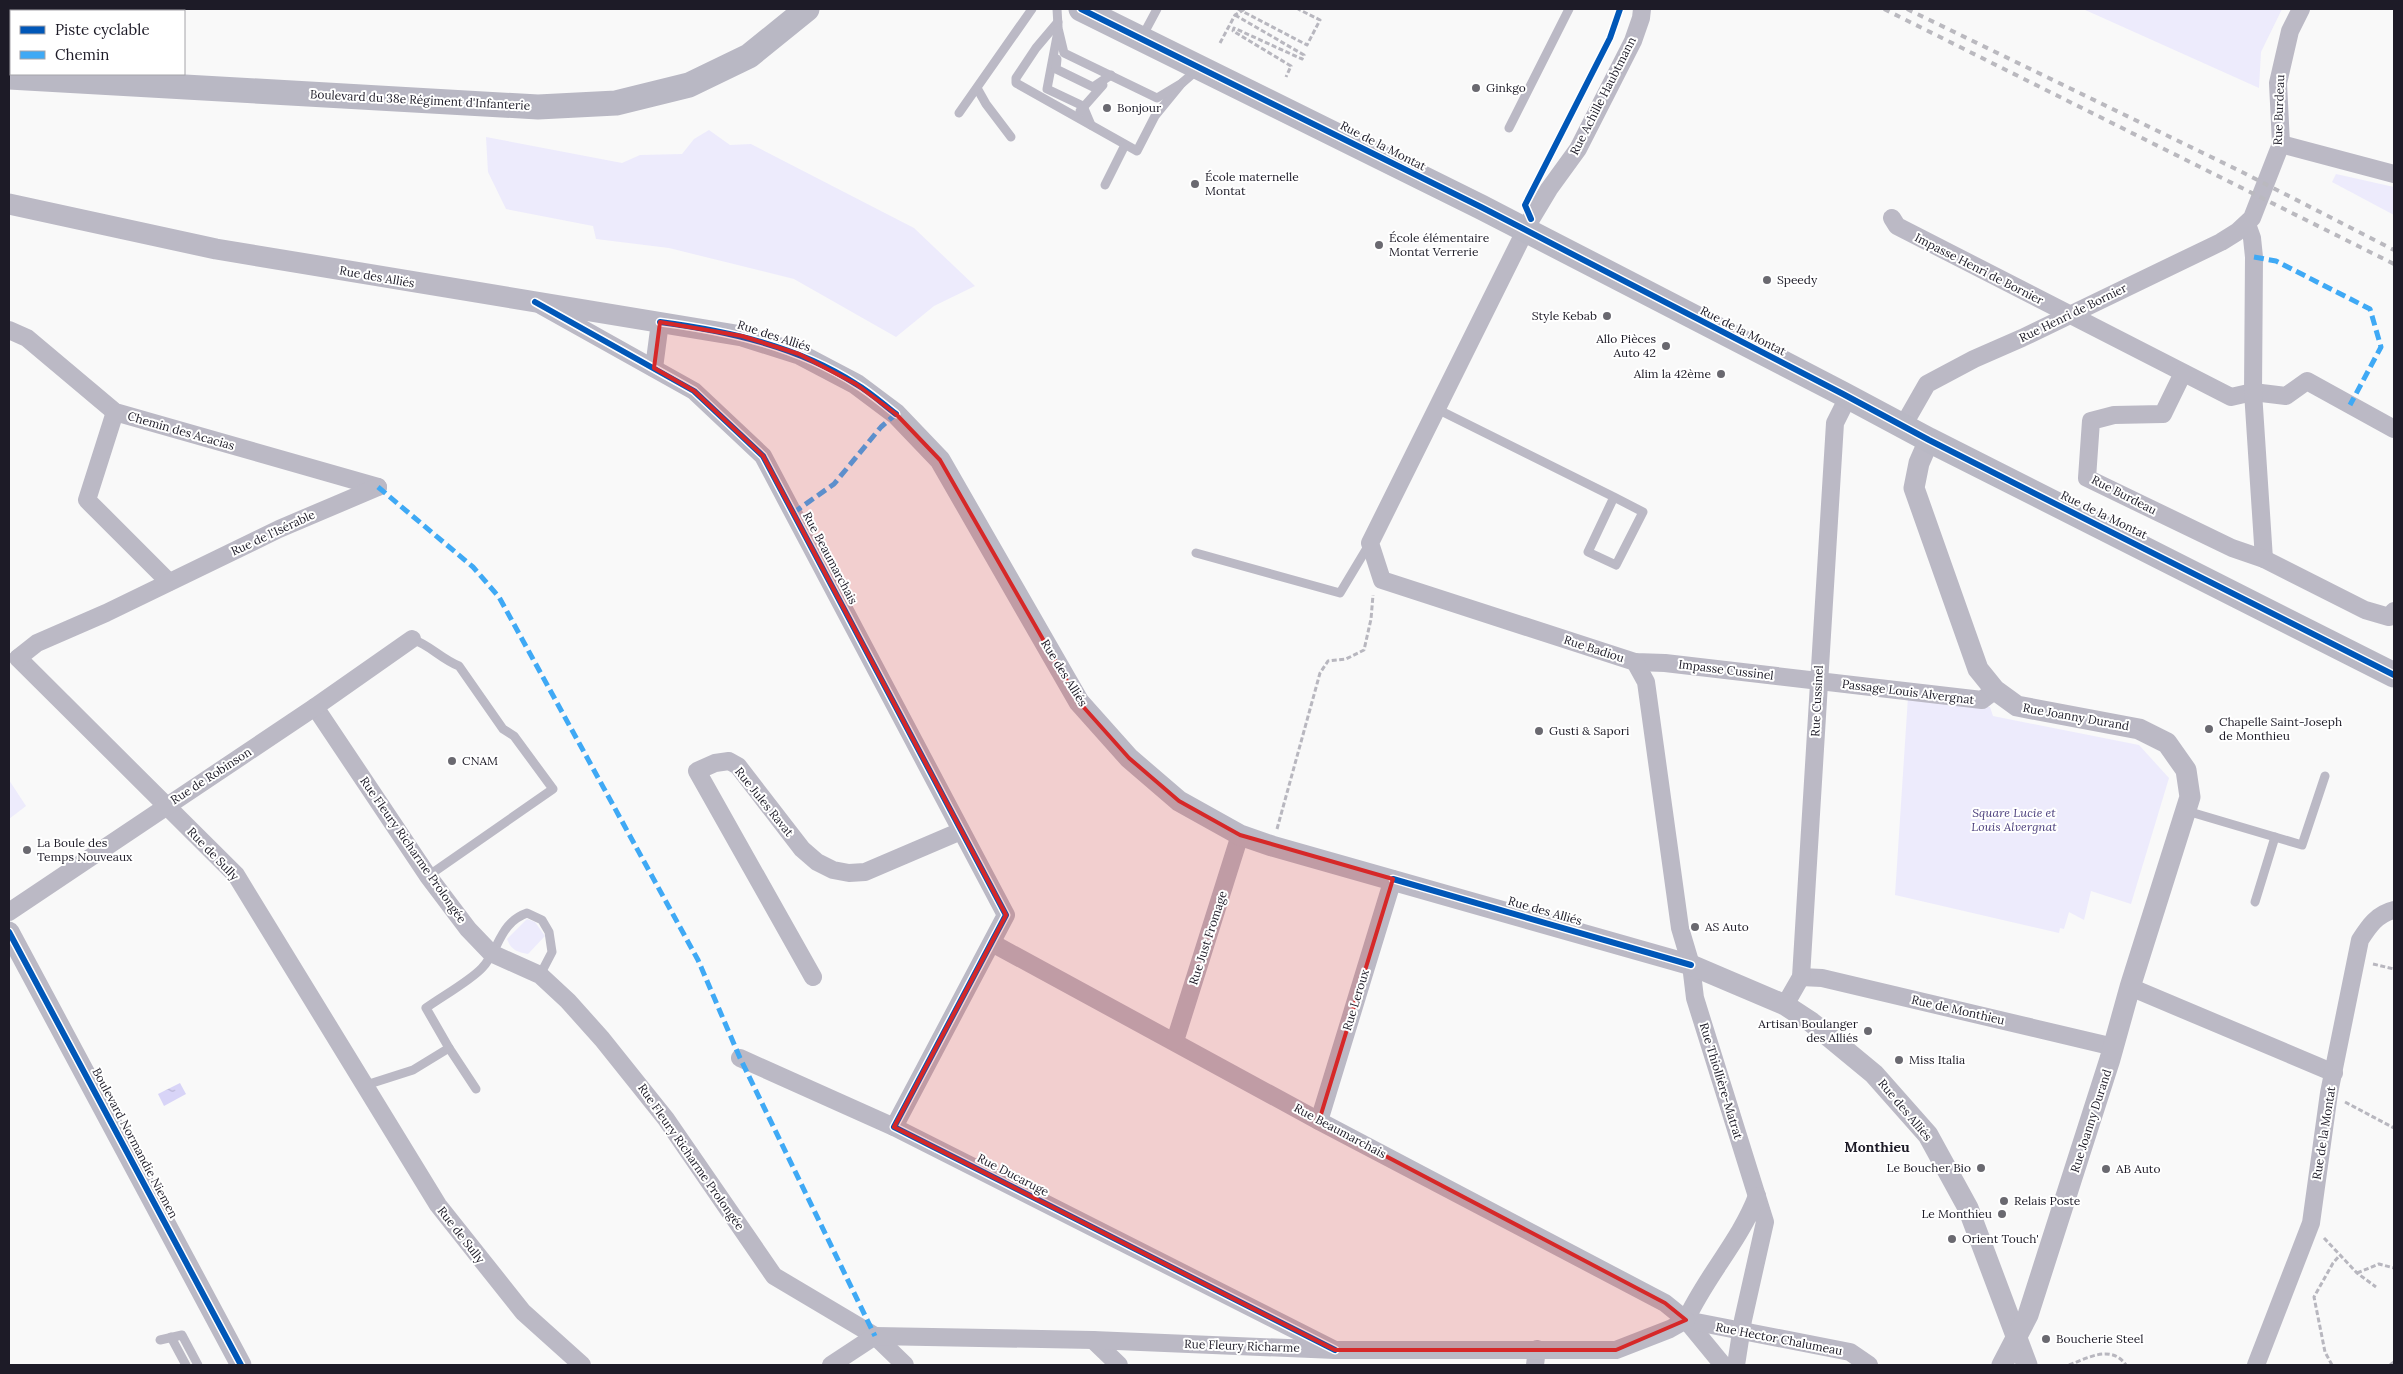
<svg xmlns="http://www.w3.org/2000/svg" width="2403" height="1374" viewBox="0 0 2403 1374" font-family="Lora,serif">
<defs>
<pattern id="water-ripples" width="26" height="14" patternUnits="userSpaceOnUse" patternTransform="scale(1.25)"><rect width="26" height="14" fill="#d8d4f7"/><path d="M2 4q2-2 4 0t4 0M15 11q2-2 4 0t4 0" fill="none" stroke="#b9b5d4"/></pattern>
</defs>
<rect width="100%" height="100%" fill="#f9f9f9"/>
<g fill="#edebfc">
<path d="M2083 9H2282L2261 52 2259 88Z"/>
<path d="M709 130 730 145 751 144 914 228 975 286 934 306 896 337 794 279 669 248 596 239 593 226 506 209 488 172 486 137 622 163 640 155 682 154 694 139Z"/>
<path d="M2336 174 2394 187V215L2332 182Z"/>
<path d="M1908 697 1990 707 1993 716 2139 745 2169 778 2131 904 2091 891 2084 920 2069 912 2064 929 2060 928 2059 933 1895 895Z"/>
<path d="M9 780 26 806 9 819Z"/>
<path d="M527 919 535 922 545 936 528 954C517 952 511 950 507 939Z"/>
</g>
<path fill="url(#water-ripples)" d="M180 1083 186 1094 164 1106 158 1094Z"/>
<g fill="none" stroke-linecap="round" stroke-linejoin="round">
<g stroke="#b8b7bf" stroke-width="3" stroke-dasharray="5 2.5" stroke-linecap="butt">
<path d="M1238 9 1307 45 1320 20 1298 9"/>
<path d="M1235 15 1304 55 1302 59 1234 28 1233 31 1291 66 1286 77"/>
<path d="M1220 43 1235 15 1245 9"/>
<path d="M1277 829 1320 673 1328 661 1346 659 1364 650 1371 619 1373 595"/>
<path d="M2373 964 2394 969"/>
<path d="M2345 1102 2394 1128"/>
<path d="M2324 1238 2357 1273 2376 1287"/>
<path d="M2357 1273 2379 1264 2394 1268"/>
<path d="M2069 1365C2088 1358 2111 1344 2126 1365"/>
<path d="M2332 1365 2325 1352 2314 1297 2333 1263 2339 1256"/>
<path d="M2390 1365 2394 1362"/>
</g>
<g stroke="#bbb9c5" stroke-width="9">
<path d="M1057 9 1058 26"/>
<path d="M1058 22 1036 48 1016 78V83L1137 151 1155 116 1182 83"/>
<path d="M1058 28 1064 53 1157 98 1182 83 1197 70"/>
<path d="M1058 31 1047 89 1083 106 1091 125"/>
<path d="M9 36H11"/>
<path d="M1142 37 1157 9"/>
<path d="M1057 59 1056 69 1093 87 1111 75"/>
<path d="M977 88 986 104 1011 137"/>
<path d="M1080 111 1103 85"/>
<path d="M959 113 1032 9"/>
<path d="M1509 128 1569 9"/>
<path d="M1105 185 1125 145"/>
<path d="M1437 409 1614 497 1643 512 1616 565 1588 552 1614 497"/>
<path d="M1196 553 1340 593 1370 543"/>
<path d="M412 639C430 645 441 659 459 666L503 729 514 736 553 789 428 876"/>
<path d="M2187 811 2302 845 2325 776"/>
<path d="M2255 902 2275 837"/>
<path d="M449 1048 476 1089"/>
<path d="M363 1086 413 1070 449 1048 426 1008C441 997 470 981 482 968 500 949 499 923 527 913L542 920 549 932 552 952 540 975"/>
<path d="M171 1337 186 1365"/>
<path d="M160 1340 182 1335 198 1365"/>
</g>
<g stroke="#bbb9c5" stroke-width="18">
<path d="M1642 9 1641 18 1633 41 1578 149 1549 189 1531 219 1370 543 1382 580 1635 662 1665 663 1982 700 1995 690"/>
<path d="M2281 144 2394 174"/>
<path d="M1892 218 1897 226 2231 397 2253 392 2286 396 2307 381 2394 429"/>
<path d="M2247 224 2252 238 2254 257 2253 392 2264 559"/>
<path d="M542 306 694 391 763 456 1006 915 894 1127 1335 1350"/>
<path d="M9 330 27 338 115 412 378 487"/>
<path d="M654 368 660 322"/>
<path d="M2183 373 2163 414 2114 415 2091 421 2087 478 2232 548 2264 559 2365 610 2389 617 2394 611"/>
<path d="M115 412 87 500 169 582"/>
<path d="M1903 426 1927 384 1974 359 2022 338 2221 242 2237 232 2252 218 2277 154 2281 144 2278 83 2290 31 2301 9"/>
<path d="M18 658 236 875 438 1205 523 1312 582 1365"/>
<path d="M18 658 37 643 106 613 279 529 378 487"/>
<path d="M1635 662 1646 682 1680 928 1691 965 1695 998 1765 1222 1743 1320 1736 1365"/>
<path d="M315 707 428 876 468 929 491 953 540 975 568 1001 602 1039 666 1119 774 1276 875 1336 905 1365"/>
<path d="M9 912 315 707 412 639"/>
<path d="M992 943 1319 1121 1665 1303 1686 1320 1723 1365"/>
<path d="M813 977 697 771 715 763 729 761 738 766 802 849 817 862 833 870 849 873 865 872 961 831"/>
<path d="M1801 977 1822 978 2114 1047"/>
<path d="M2130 987 2334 1073"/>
<path d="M1785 1005 1801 977 1835 423 1848 397"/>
<path d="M1175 1041 1240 835"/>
<path d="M740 1058 894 1127"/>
<path d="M1319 1121 1393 879"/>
<path d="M1686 1320 1850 1352 1869 1365"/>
<path d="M1686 1320C1706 1276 1740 1241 1757 1196"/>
<path d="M1093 1340 1119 1365"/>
<path d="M831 1365 875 1336 1093 1340 1335 1350H1616L1670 1329 1686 1320"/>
<path d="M1535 1365 1537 1349"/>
<path d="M2256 1365 2311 1223 2329 1093 2360 940C2369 926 2377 914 2394 910"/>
</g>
<g stroke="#bbb9c5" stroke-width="21">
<path d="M9 204 216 249 742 336 799 354 856 384 896 414 940 460 1079 702 1129 758 1179 801 1240 835 1272 846 1691 965 1785 1005 1811 1022 1874 1074 1928 1135 1968 1208 2027 1365"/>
<path d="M1929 440 1919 463 1914 488 1978 669 1995 690 2017 706 2139 729 2167 743 2186 770 2190 797 2130 987 2110 1059 2028 1315 2002 1365"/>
<path d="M9 932 241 1365"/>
</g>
<g stroke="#b9b8c4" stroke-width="25">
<path d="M1081 9 1481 207 1843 394 1929 440 2394 675"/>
<path d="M9 77 538 107 616 103 689 85 749 56 807 9"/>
</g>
<g stroke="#bab9bf" stroke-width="4" stroke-dasharray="6 6" stroke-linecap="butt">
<path d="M1884 9 2394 264"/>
<path d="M1907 9 2242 172 2394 250"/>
</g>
<g stroke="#3fa9f5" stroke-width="5" stroke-dasharray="10 5" stroke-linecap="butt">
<path d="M2254 257 2276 261 2370 309 2381 347 2350 405"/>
<path d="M378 487 473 567 499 597 698 960 740 1058 875 1336"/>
<path d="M793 513 834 484 881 427 896 414"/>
</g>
<g stroke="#fff" stroke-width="9">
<g id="cycleway">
<path d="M1081 9 1481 207 1843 394 1929 440 2394 675"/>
<path d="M1531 219 1525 205 1610 38 1620 9"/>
<path d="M535 302 694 391 763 456 1006 915 894 1127 1335 1350"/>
<path d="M660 322C728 331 797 346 856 384 870 392 883 404 896 414"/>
<path d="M1393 879 1691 965"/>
<path d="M9 932 241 1365"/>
</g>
</g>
<use href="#cycleway" stroke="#0057b8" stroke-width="6"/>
</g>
<path fill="#d62828" fill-opacity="0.2" stroke="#d62828" stroke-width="4" stroke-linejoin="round" d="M660 322 742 336 799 354 856 384 896 414 940 460 1079 702 1129 758 1179 801 1240 835 1393 879 1319 1121 1665 1303 1686 1320 1616 1350H1335L894 1127 1006 915 763 456 694 391 654 368Z"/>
<g fill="#6a6970" stroke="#fff" stroke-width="2">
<circle cx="1476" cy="88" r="5"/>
<circle cx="1107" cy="108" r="5"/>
<circle cx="1195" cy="184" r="5"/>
<circle cx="1379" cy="245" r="5"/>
<circle cx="1767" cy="280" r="5"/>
<circle cx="1607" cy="316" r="5"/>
<circle cx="1666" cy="346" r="5"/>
<circle cx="1721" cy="374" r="5"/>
<circle cx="2209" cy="729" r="5"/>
<circle cx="1539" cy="731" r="5"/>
<circle cx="452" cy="761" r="5"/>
<circle cx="27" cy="850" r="5"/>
<circle cx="1695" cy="927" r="5"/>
<circle cx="1868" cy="1031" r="5"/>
<circle cx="1899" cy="1060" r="5"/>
<circle cx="1981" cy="1168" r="5"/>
<circle cx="2106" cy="1169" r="5"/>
<circle cx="2004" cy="1201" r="5"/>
<circle cx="2002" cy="1214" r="5"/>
<circle cx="1952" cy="1239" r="5"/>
<circle cx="2046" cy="1339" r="5"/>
</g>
<g text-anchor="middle" stroke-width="4" stroke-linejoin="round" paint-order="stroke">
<g font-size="12" fill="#1d1b27" stroke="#fff" text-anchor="start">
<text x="1486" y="92">Ginkgo</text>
<text x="1117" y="112">Bonjour</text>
<text x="1205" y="181">École maternelle<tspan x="1205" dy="14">Montat</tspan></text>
<text x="1389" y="242">École élémentaire<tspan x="1389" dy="14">Montat Verrerie</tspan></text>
<text x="1777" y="284">Speedy</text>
<text x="1597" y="320" text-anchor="end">Style Kebab</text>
<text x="1656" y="343" text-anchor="end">Allo Pièces<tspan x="1656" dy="14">Auto 42</tspan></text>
<text x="1711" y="378" text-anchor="end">Alim la 42ème</text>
<text x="2219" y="726">Chapelle Saint-Joseph<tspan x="2219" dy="14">de Monthieu</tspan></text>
<text x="1549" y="735">Gusti &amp; Sapori</text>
<text x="462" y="765">CNAM</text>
<text x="37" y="847">La Boule des<tspan x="37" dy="14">Temps Nouveaux</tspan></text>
<text x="1705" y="931">AS Auto</text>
<text x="1858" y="1028" text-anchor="end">Artisan Boulanger<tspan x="1858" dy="14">des Alliés</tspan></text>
<text x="1909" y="1064">Miss Italia</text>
<text x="1971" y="1172" text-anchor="end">Le Boucher Bio</text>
<text x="2116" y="1173">AB Auto</text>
<text x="2014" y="1205">Relais Poste</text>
<text x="1992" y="1218" text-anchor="end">Le Monthieu</text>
<text x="1962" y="1243">Orient Touch'</text>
<text x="2056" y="1343">Boucherie Steel</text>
</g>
<g font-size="12" fill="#1d1b27" stroke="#fff">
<text transform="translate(1603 96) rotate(-63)" y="4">Rue Achille Haubtmann</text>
<text transform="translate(420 100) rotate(3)" y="4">Boulevard du 38e Régiment d'Infanterie</text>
<text transform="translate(2279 110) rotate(-88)" y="4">Rue Burdeau</text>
<text transform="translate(1383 146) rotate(27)" y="4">Rue de la Montat</text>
<text transform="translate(1979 269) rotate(27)" y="4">Impasse Henri de Bornier</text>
<text transform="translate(377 277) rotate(10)" y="4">Rue des Alliés</text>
<text transform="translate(2073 313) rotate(-26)" y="4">Rue Henri de Bornier</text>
<text transform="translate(1743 331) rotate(27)" y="4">Rue de la Montat</text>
<text transform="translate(774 336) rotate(18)" y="4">Rue des Alliés</text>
<text transform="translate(181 431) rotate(16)" y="4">Chemin des Acacias</text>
<text transform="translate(2124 495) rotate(27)" y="4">Rue Burdeau</text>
<text transform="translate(2104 515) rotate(26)" y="4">Rue de la Montat</text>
<text transform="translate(273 533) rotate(-25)" y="4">Rue de l'Isérable</text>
<text transform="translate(830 558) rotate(62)" y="4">Rue Beaumarchais</text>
<text transform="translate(1594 649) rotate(18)" y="4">Rue Badiou</text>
<text transform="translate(1726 670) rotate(7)" y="4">Impasse Cussinel</text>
<text transform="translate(1064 673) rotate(58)" y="4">Rue des Alliés</text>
<text transform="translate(1908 692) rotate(7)" y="4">Passage Louis Alvergnat</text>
<text transform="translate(1817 701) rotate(-87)" y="4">Rue Cussinel</text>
<text transform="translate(2076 717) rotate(10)" y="4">Rue Joanny Durand</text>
<text transform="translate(211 776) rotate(-33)" y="4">Rue de Robinson</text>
<text transform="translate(764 802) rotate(51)" y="4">Rue Jules Ravat</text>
<text transform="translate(413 850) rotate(55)" y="4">Rue Fleury Richarme Prolongée</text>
<text transform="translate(213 854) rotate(46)" y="4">Rue de Sully</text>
<text transform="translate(1545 911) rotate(16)" y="4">Rue des Alliés</text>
<text transform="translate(1208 938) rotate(-72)" y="4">Rue Just Fromage</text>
<text transform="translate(1356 1000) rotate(-73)" y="4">Rue Leroux</text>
<text transform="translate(1958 1010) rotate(13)" y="4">Rue de Monthieu</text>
<text transform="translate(1721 1081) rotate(73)" y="4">Rue Thiollière-Matrat</text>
<text transform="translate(1905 1110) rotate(50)" y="4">Rue des Alliés</text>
<text transform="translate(2091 1121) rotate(-72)" y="4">Rue Joanny Durand</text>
<text transform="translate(1340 1131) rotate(28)" y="4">Rue Beaumarchais</text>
<text transform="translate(2324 1133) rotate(-81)" y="4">Rue de la Montat</text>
<text transform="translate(135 1143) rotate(62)" y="4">Boulevard Normandie Niemen</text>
<text transform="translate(691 1157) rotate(55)" y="4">Rue Fleury Richarme Prolongée</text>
<text transform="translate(1013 1175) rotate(27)" y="4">Rue Ducaruge</text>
<text transform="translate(461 1235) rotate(52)" y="4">Rue de Sully</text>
<text transform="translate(1779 1339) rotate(11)" y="4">Rue Hector Chalumeau</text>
<text transform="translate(1242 1346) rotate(2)" y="4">Rue Fleury Richarme</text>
</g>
<g font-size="12" font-style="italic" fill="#4b3f7c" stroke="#fff">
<text x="2014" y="817">Square Lucie et<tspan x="2014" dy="14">Louis Alvergnat</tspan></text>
</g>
<g font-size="14" font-weight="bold" fill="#1d1b27" stroke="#fff">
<text x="1877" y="1152">Monthieu</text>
</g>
</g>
<rect width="2403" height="1374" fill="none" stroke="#1d1b27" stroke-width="20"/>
<rect x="10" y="10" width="175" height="65" fill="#ffffff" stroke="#a5a4a9"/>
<rect x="20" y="26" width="25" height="8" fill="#0057b8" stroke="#a5a4a9"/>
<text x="55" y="35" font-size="15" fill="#1d1b27">Piste cyclable</text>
<rect x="20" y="51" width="25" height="8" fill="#3fa9f5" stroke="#a5a4a9"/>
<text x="55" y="60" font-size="15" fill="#1d1b27">Chemin</text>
</svg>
